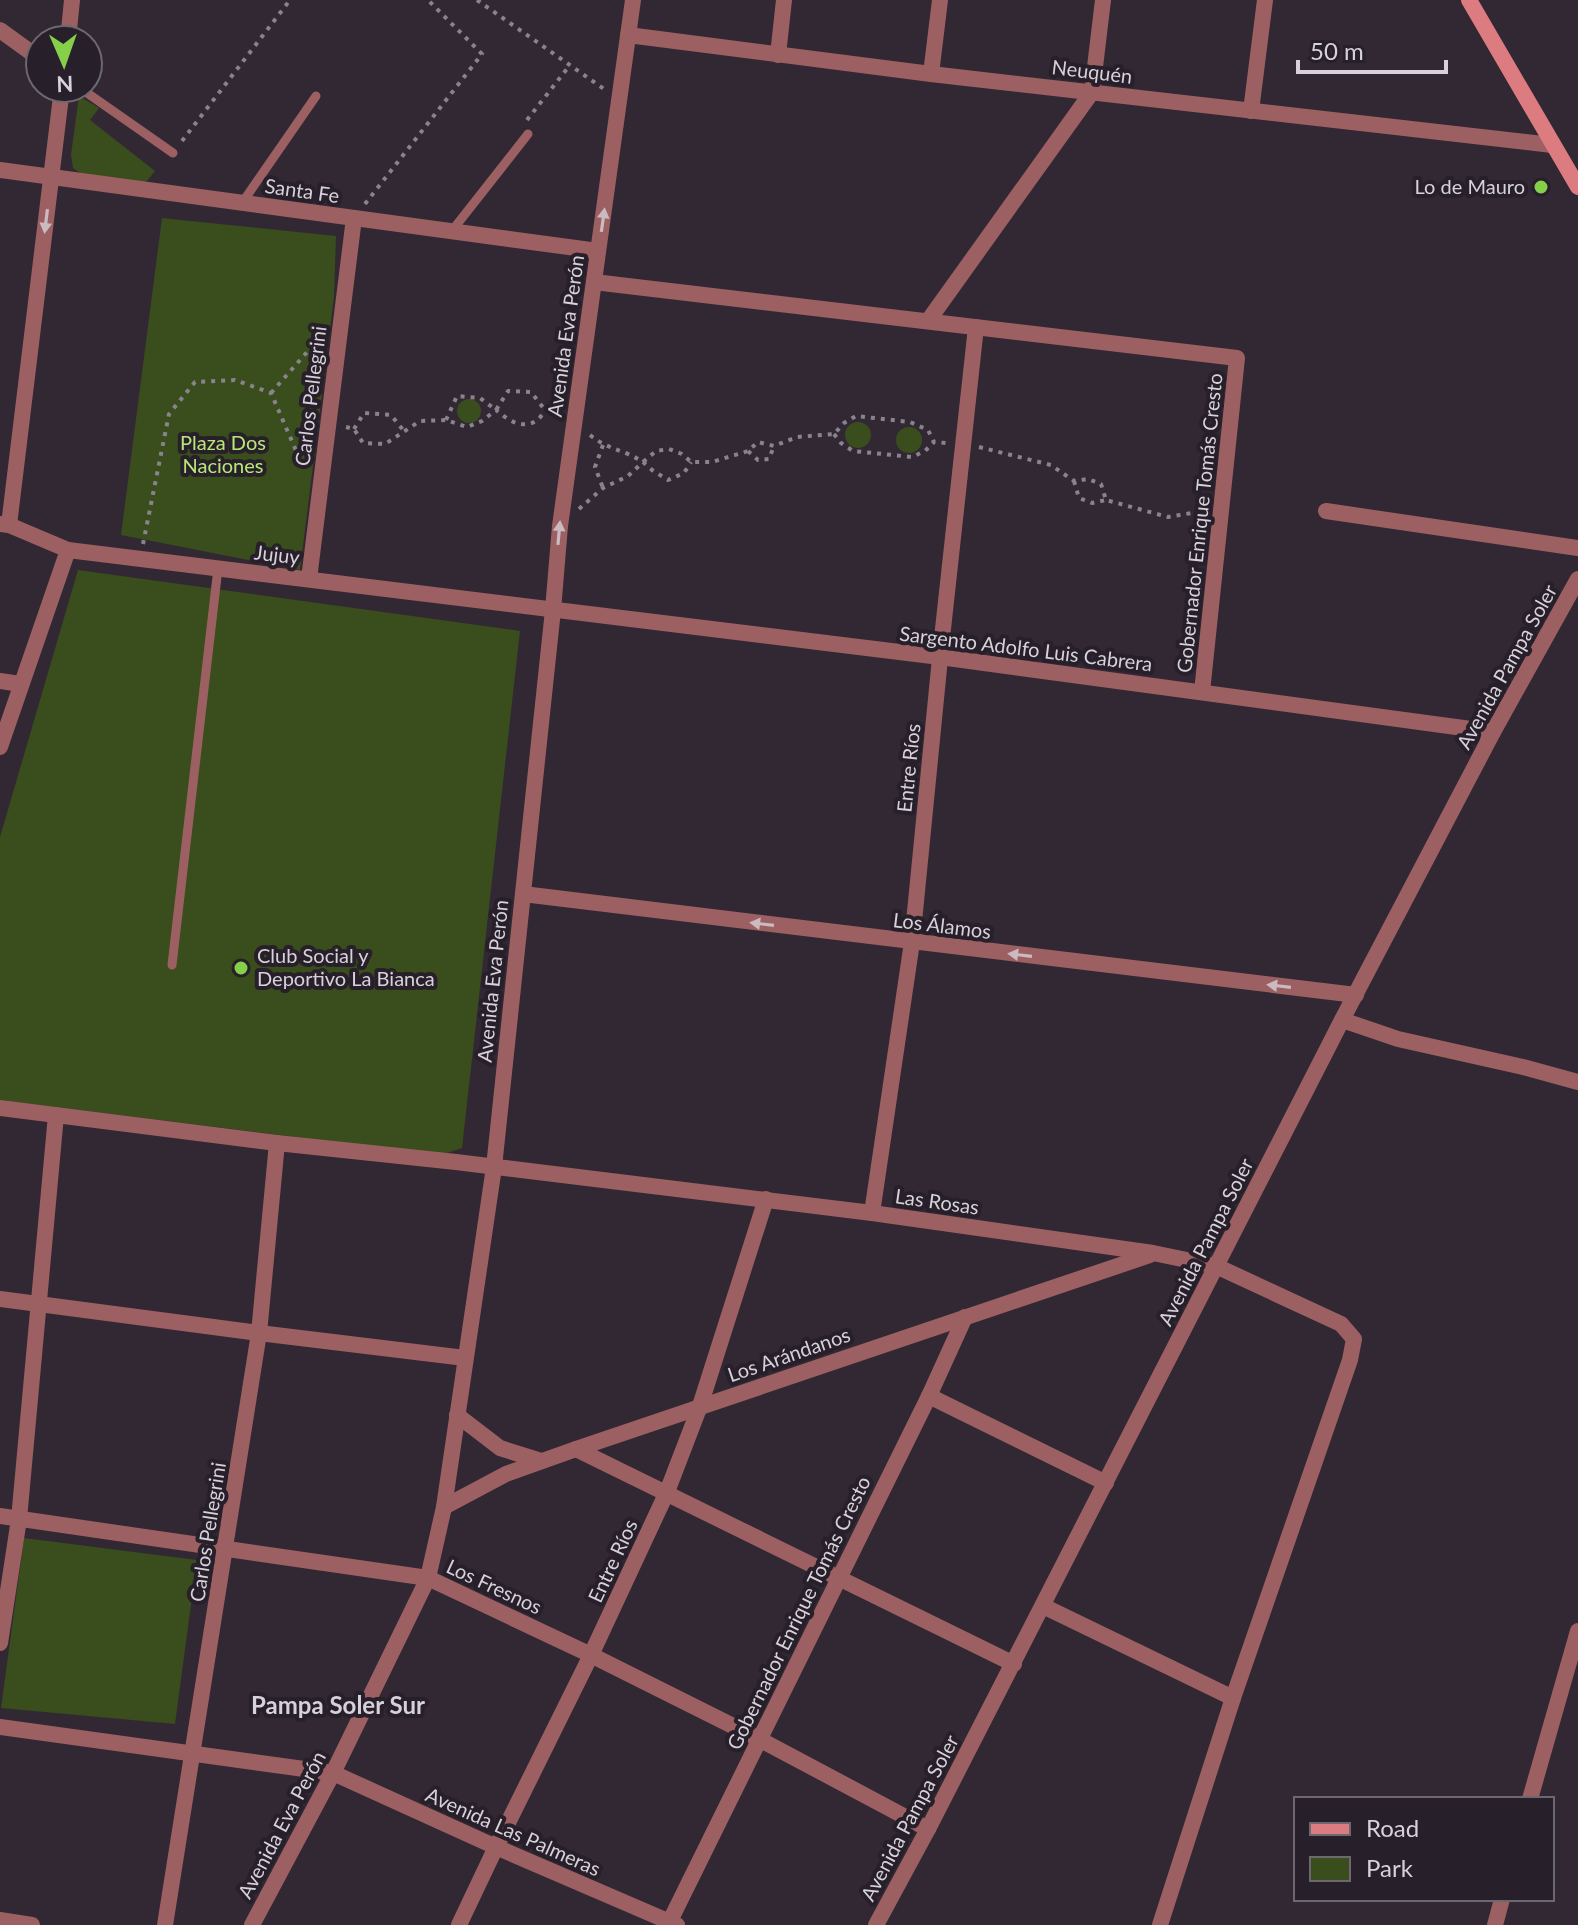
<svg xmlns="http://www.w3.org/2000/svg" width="1578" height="1925" viewBox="0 0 1578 1925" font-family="Lato,sans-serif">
<rect width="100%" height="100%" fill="#312834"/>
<g fill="#3a4d1c">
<path d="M79 96 99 108 90 120 155 171 146 182 83 175 73 168 71 155Z"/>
<path d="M162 218 336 236 334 297 300 570 121 535Z"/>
<circle cx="469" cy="411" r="12"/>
<circle cx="858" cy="435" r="13"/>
<circle cx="909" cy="440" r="13"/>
<path d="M78 570 520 631 462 1148 441 1155 0 1100V837Z"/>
<path d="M24 1538 197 1560 175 1724 1 1708Z"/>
</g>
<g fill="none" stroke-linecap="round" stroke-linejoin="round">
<g stroke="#89838c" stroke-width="4" stroke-dasharray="4 6" stroke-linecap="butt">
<path d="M477 0 604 89"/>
<path d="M527 120 570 65"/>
<path d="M182 141 290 0"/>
<path d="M365 204 482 54 428 0"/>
<path d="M271 393 322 335"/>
<path d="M446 420 457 396 480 398 496 410 508 391 531 392 545 410"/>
<path d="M346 427 354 429 363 443 385 444 420 421 446 420 467 427 482 421 496 410C507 419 521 430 536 421 540 419 542 414 545 410H559"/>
<path d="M354 429 364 413 391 415 404 431"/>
<path d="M834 434 841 443 853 451 912 457 925 451 934 442"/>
<path d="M590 435C608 450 623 449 643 462L656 451 669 449 682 454 691 462H712L748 451 758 442 774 446 797 437 834 434 844 423 856 416 910 422 928 430 934 442 946 443"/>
<path d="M603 445 595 467 603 488"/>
<path d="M979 447 1051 465 1074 481 1088 479 1101 484 1106 500 1168 517 1203 511"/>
<path d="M748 451 758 460 769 459 774 446"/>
<path d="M1074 481 1079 498 1092 503 1106 500"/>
<path d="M579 509 603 488 628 476 643 462 652 470 668 480 684 473 691 462"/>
<path d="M143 544 169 414 195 382 235 380 271 393 304 469"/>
</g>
<g stroke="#9d6062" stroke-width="9">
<path d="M80 88 173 153"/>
<path d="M242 203 316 96"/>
<path d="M451 232 528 134"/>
<path d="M172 965 218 568"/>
</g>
<g stroke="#9d6062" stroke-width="16">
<path d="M0 30 40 59"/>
<path d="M628 35 931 74 1552 145"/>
<path d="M68 40 72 0"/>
<path d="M778 55 784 0"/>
<path d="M931 74 940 0"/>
<path d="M1251 111 1265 0"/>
<path d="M0 170 598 251"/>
<path d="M594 282 1237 358 1202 692"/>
<path d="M928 321 1092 92 1103 0"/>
<path d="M1326 511 1578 548"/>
<path d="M0 524 9 525 68 550 940 657 1493 732"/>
<path d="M9 525 62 88"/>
<path d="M309 579 354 218"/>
<path d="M0 681 20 684"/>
<path d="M0 747 68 550"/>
<path d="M523 894 1356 995"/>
<path d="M1342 1020 1398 1039 1523 1067 1578 1082"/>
<path d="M0 1108 277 1143 456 1162 872 1213 1153 1253 1216 1266 1341 1324 1354 1339 1350 1360 1233 1698 1160 1925"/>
<path d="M872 1213 912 942 942 638 976 327"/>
<path d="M0 1299 259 1333 465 1358"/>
<path d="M929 1396 1106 1483"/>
<path d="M457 1415 500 1448 541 1461"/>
<path d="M576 1449 1014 1664"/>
<path d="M444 1507 506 1474 576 1449 1150 1255"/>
<path d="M0 1516 428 1578 591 1655 759 1739 928 1829"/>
<path d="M1043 1606 1233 1698"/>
<path d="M0 1643 19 1519 56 1115"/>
<path d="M0 1727 333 1773 496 1847 677 1925"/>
<path d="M1530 1799 1578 1631"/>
<path d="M0 1920 32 1925"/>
<path d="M165 1925 259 1333 277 1143"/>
<path d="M252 1925 333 1773 428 1578 444 1507 494 1167 553 610 560 526 633 0"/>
<path d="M459 1925 496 1847 591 1655 667 1492 700 1406 766 1199"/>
<path d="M668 1925 929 1396 965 1317"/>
<path d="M876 1925 928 1829 1342 1020 1493 732 1578 579"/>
<path d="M1495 1925 1502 1899"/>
</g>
<path stroke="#dd7c80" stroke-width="16" d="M1469 0 1578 187"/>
</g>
<defs><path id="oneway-solid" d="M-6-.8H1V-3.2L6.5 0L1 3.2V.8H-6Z" transform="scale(2)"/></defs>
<g fill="#cbbbc1">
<use href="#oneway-solid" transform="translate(603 220) rotate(-82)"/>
<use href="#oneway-solid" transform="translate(46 221) rotate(97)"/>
<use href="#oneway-solid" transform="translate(559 533) rotate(-85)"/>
<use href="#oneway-solid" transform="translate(762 924) rotate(-173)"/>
<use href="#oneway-solid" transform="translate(1020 955) rotate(-173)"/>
<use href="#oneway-solid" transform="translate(1279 986) rotate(-173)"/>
</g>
<g fill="#86cf4b" stroke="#271f2a" stroke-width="3">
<circle cx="1541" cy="187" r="8"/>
<circle cx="241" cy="968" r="8"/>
</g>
<g text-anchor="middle" stroke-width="8" stroke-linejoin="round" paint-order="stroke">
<g font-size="20" fill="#d7d2d9" stroke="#271f2a">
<text transform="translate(1092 72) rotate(7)" y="7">Neuquén</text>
<text transform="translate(302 191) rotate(8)" y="7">Santa Fe</text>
<text transform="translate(566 336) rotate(-82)" y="7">Avenida Eva Perón</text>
<text transform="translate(311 396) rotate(-83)" y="7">Carlos Pellegrini</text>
<text transform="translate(1200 523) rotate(-84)" y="7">Gobernador Enrique Tomás Cresto</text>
<text transform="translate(277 555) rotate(7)" y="7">Jujuy</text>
<text transform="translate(1026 649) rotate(7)" y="7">Sargento Adolfo Luis Cabrera</text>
<text transform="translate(1507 667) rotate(-61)" y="7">Avenida Pampa Soler</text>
<text transform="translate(909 768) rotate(-84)" y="7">Entre Ríos</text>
<text transform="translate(942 926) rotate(7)" y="7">Los Álamos</text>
<text transform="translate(493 981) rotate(-84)" y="7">Avenida Eva Perón</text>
<text transform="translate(937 1202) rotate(8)" y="7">Las Rosas</text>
<text transform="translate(1206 1242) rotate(-63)" y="7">Avenida Pampa Soler</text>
<text transform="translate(789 1355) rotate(-19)" y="7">Los Arándanos</text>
<text transform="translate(208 1532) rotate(-81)" y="7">Carlos Pellegrini</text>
<text transform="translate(613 1561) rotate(-65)" y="7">Entre Ríos</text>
<text transform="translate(494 1587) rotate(25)" y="7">Los Fresnos</text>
<text transform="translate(799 1613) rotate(-64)" y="7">Gobernador Enrique Tomás Cresto</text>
<text transform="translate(910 1818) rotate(-62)" y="7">Avenida Pampa Soler</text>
<text transform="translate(282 1825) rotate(-62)" y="7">Avenida Eva Perón</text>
<text transform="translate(513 1832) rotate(24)" y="7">Avenida Las Palmeras</text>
</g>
<g font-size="20" fill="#d7d2d9" stroke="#271f2a" text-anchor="end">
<text x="1525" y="194">Lo de Mauro</text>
<text x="257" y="963" text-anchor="start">Club Social y<tspan x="257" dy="23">Deportivo La Bianca</tspan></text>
</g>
<g font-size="20" fill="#b8e677" stroke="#271f2a">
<text x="223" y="450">Plaza Dos<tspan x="223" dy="23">Naciones</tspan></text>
</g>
<g font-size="24" font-weight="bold" fill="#d7d2d9" stroke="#271f2a">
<text x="338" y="1714">Pampa Soler Sur</text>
</g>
</g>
<rect x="1294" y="1797" width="260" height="104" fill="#271f2a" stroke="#6d6770" stroke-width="2"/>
<rect x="1310" y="1823" width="40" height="12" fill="#dd7c80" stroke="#6d6770" stroke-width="2"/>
<text x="1366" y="1837" font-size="24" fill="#d7d2d9">Road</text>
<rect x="1310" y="1857" width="40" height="24" fill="#3a4d1c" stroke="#6d6770" stroke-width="2"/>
<text x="1366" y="1877" font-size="24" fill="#d7d2d9">Park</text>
<g transform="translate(64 64) rotate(178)"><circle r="38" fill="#271f2a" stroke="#6d6770" stroke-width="2"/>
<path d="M0-6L14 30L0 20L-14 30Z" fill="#86cf4b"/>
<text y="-12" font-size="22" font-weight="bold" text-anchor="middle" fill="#d7d2d9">N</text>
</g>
<path d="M1298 60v12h148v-12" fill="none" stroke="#d7d2d9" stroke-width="4"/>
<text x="1310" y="60" font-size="24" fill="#d7d2d9" stroke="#271f2a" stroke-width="6" paint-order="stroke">50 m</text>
</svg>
